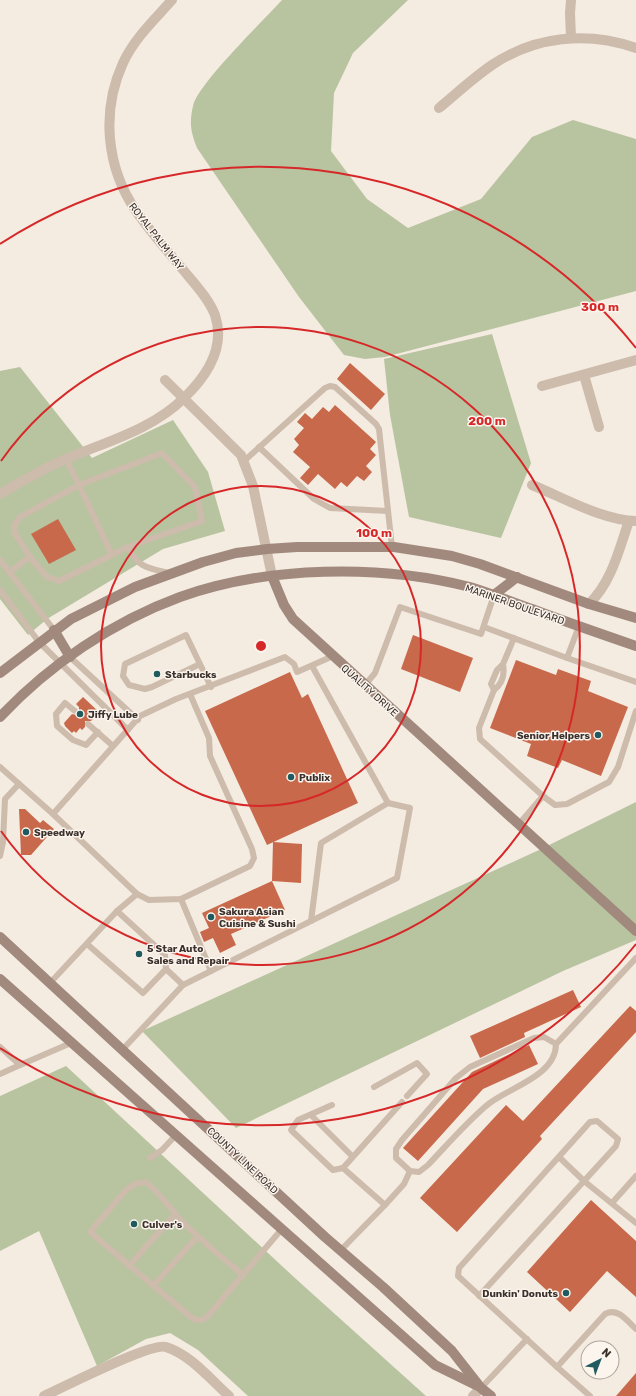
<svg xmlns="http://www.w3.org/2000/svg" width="636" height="1396" viewBox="0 0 636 1396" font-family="Rubik,sans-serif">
<rect width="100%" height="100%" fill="#f4ebe1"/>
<g fill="#b8c4a0">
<path d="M282 0H408L353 53 334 93 331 151 367 199 408 228 481 199 532 137 573 120 636 139V291L385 357 365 359 344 355 299 297 197 148C191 132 189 124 193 106 197 85 264 20 282 0Z"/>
<path d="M492 334 531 463 501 538 409 517 390 415 384 359Z"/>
<path d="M20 367 92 458 173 420 208 472 225 531 163 549 47 619 28 635 0 599V371Z"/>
<path d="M636 802V940L563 971 236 1128 142 1031 539 850Z"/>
<path d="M66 1066 296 1279 426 1396H248L198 1350 170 1333 146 1339 97 1366 39 1231 0 1251V1096Z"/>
</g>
<g fill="#c8694b">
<path d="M350 363 385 394 371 410 337 379Z"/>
<path d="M335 405 376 442 370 449 376 455 366 466 372 472 364 481 357 476 347 487 341 482 335 489 318 474 308 485 300 478 310 467 293 452 299 445 294 439 304 428 297 422 305 413 312 419 323 407 329 412Z"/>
<path d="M58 519 76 550 49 564 31 534Z"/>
<path d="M413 635 473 658 460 692 401 669Z"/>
<path d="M516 660 556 675 558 669 591 681 588 691 628 707 601 776 562 760 558 768 527 756 531 744 490 728Z"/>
<path d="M290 672 302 698 308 694 358 803 267 845 205 711Z"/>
<path d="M83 697 99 712 91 721H85V727L82 730 80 728 76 733 74 731 72 733 65 726 64 723 72 714 76 715 79 713V707L76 704Z"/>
<path d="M19 809H25L40 823 43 820 54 829 31 855H21Z"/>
<path d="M273 842 302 844 301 883 272 881Z"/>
<path d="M272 881 285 910 231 934 236 945 220 953 213 938 204 942 200 932 209 928 202 913Z"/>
<path d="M573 990 581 1007 524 1033 525 1037 480 1058 470 1036Z"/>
<path d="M630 1006 636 1011V1032L540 1136 542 1139 457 1232 420 1198 506 1105 523 1121Z"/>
<path d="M529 1045 538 1064 483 1089 418 1161 403 1148 472 1072Z"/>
<path d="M591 1200 636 1241V1297L607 1271 570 1312 527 1272Z"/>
<path d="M636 1373V1396H616Z"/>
</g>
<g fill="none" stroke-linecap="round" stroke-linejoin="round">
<g stroke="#cdbbac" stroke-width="6">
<path d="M259 447 314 499 330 508 388 511"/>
<path d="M244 461 325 388 330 386 335 387 376 424 379 429 392 547"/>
<path d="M128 547C139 568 147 568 169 573"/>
<path d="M30 557 14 532 15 524 20 517 79 485 112 555"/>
<path d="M0 560 54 630"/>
<path d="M9 572 30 557 47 577 59 581 128 547 202 521 195 487 162 453 79 485 66 459"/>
<path d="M0 590 39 642 128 730"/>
<path d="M484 627 567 658 579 626"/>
<path d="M70 657 138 720"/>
<path d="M567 658 636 682"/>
<path d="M200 664 152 687 145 689 129 685 123 676 125 664 186 635 211 687"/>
<path d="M503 664C505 675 502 684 494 690L491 684 497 670 503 664 514 638"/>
<path d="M365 685 375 673 400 607 481 634 494 595"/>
<path d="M494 690 479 728 480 739 543 796 519 824"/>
<path d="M75 711 65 703 56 714 57 726 73 740 86 745 98 732"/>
<path d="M88 724 113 746"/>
<path d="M0 767 53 814"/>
<path d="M543 796 555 805 567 804 609 782 618 767 636 711"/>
<path d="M0 856 3 842 5 799 19 784"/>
<path d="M137 894 53 814 140 716 176 699 285 657 294 664 297 672 333 656"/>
<path d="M181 899 211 971"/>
<path d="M117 911 165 955 166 969 183 985"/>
<path d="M311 921 321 843 388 803 312 666"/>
<path d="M87 944 143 993 166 969"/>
<path d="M50 983 117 911 137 894 149 900 181 899 250 866 254 858 252 849 210 756 209 738 190 694"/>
<path d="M556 1044 544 1037 534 1038 470 1067 456 1078 402 1140 396 1149V1158L410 1171 419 1172 428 1165C447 1145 465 1124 486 1106 506 1088 556 1077 556 1044L636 958"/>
<path d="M0 1047 20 1065 71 1043"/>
<path d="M123 1049 183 985 397 878 410 808 388 803"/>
<path d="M0 1074 20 1065"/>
<path d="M374 1087 417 1063 427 1074 407 1096"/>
<path d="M332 1105 298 1120 291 1130 333 1170 343 1168"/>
<path d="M311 1115 352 1156"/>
<path d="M559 1157 584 1181 636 1223"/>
<path d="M150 1158 162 1150 175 1136"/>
<path d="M612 1203 636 1176"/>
<path d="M385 1205 404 1184 410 1171"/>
<path d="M341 1250 385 1205 343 1168 402 1102"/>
<path d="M129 1266 175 1214"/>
<path d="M243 1275C222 1257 201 1241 182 1221 170 1209 160 1193 146 1182L135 1184 127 1189 90 1232 193 1319 201 1320 207 1317 281 1230"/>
<path d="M153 1286 197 1237"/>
<path d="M479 1296 616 1146 618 1139 597 1121 590 1122 459 1268 458 1276 557 1367 605 1314C618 1307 627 1321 636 1329"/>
<path d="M557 1367 590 1396"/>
<path d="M481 1388 527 1339"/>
</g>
<g stroke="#cdbbac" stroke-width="10">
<path d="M571 38 570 13 571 0"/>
<path d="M439 108C456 94 473 78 492 65 535 36 587 31 636 48"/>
<path d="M584 375 599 427"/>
<path d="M165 380 241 455 253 486 272 576"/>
<path d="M542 386 636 360"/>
<path d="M532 485C562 497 604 521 636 521"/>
<path d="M0 494C19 483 39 471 59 462 101 443 151 431 184 398 207 376 226 348 215 315 208 297 192 281 180 266 165 248 149 230 136 211 106 167 101 111 123 63 134 39 154 20 172 0"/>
<path d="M589 604C612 582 619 549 629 521"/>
<path d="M44 1396C64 1387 151 1342 166 1347 191 1355 210 1379 229 1396"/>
<path d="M473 1396 481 1388"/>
</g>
<g stroke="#a18a7d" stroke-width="10">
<path d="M272 576 284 605 293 619 636 931"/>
<path d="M494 595 517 577"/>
<path d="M54 630 70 657"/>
<path d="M0 673 71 619 135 587 203 562 236 553 267 549 297 547H394L452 556 480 564 589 604 636 618"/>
<path d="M0 717C49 665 112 622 180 597 267 566 380 564 470 587 491 593 511 602 532 609 566 622 601 634 636 646"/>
<path d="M0 937 325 1237 383 1287 452 1351 481 1388 491 1396"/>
<path d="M0 979 435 1365 478 1386"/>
</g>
</g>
<g fill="none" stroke="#d62828" stroke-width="2">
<circle cx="261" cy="646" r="160"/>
<path d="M1 461A319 319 0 1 1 1 831"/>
<path d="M636 944A479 479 0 0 1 0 1048M0 244A479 479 0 0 1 636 348"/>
</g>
<g fill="#1f5a5e" stroke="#fbf5ee" stroke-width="1.5">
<circle cx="157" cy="674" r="4"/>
<circle cx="80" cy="714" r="4"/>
<circle cx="598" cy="735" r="4"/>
<circle cx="291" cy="777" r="4"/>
<circle cx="26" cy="832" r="4"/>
<circle cx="211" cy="917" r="4"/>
<circle cx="139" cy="954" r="4"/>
<circle cx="134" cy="1224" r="4"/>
<circle cx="566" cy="1293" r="4"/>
</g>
<g text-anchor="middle" stroke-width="3" stroke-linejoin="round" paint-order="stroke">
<g font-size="10" fill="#3b302b" stroke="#fbf5ee">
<text transform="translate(157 236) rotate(52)" y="4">ROYAL PALM WAY</text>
<text transform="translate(515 604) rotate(19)" y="4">MARINER BOULEVARD</text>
<text transform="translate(370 690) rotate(42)" y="4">QUALITY DRIVE</text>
<text transform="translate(243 1160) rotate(43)" y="4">COUNTY LINE ROAD</text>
</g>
<g font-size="10" font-weight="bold" fill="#3b302b" stroke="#fbf5ee" text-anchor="start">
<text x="165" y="678">Starbucks</text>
<text x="88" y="718">Jiffy Lube</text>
<text x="590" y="739" text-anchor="end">Senior Helpers</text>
<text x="299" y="781">Publix</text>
<text x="34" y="836">Speedway</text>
<text x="219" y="915">Sakura Asian<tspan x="219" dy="12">Cuisine &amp; Sushi</tspan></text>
<text x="147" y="952">5 Star Auto<tspan x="147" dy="12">Sales and Repair</tspan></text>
<text x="142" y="1228">Culver's</text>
<text x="558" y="1297" text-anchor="end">Dunkin' Donuts</text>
</g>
</g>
<circle cx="261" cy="646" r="6" fill="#d62828" stroke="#fbf5ee" stroke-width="2"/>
<g font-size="12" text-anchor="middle" font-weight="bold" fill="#d62828" stroke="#fbf5ee" stroke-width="3" stroke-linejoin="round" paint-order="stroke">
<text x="600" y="311">300 m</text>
<text x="487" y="425">200 m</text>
<text x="374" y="537">100 m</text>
</g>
<g transform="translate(600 1360) rotate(42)"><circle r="19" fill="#fbf5ee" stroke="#aea6a0"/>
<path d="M0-3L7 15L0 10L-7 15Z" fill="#1f5a5e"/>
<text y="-6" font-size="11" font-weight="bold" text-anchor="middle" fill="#3b302b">N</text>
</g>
</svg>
